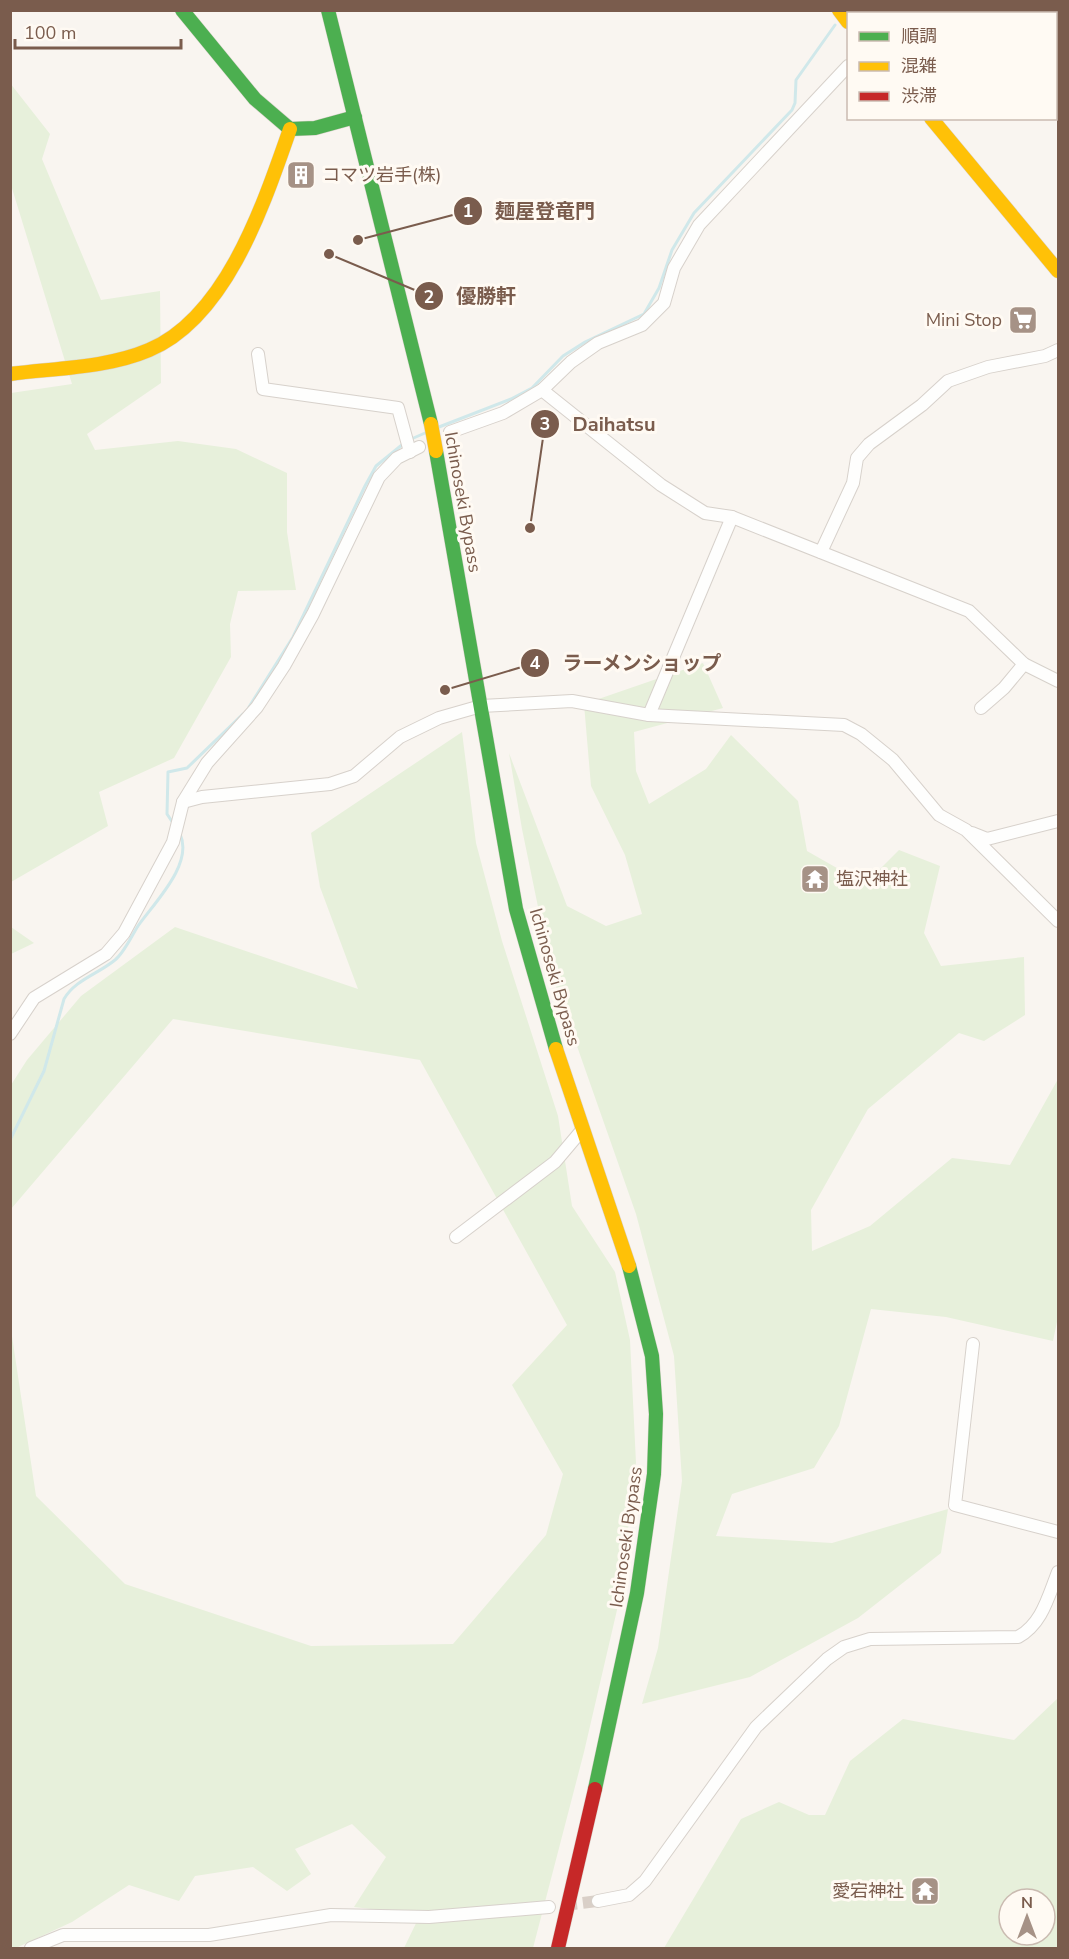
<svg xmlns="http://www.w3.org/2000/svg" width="1069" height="1959" viewBox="0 0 1069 1959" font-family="'Nunito Sans','Noto Sans JP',sans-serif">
<rect width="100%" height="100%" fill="#f9f5f0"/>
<g fill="#e7f0db" fill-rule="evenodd">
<path d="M10 83 50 134 42 159 101 300 160 291 161 383 87 434 95 450 178 441 236 449 287 473V532L296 590 238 591 230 624 231 657 174 758 99 792 108 826 11 882V393L72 384 11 185Z"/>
<path d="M703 663 723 708 634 732 636 771 649 804 706 769 731 735 798 801 807 851 865 884 899 850 940 866 924 933 941 966 1024 957 1025 1015 984 1041 959 1033 868 1109 811 1210 812 1251 870 1226 952 1158 1010 1165 1058 1079V1317L1053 1341 946 1317 871 1309 839 1426 814 1468 732 1494 716 1536 832 1543 948 1509 941 1553 858 1618 750 1677 642 1704 658 1648 682 1481 674 1356 636 1214 552 975 522 829 509 753 567 906 606 926 642 914 625 855 591 786 584 704Z"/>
<path d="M462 732 476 843 502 941 558 1116 572 1206 615 1272 630 1340 636 1463 620 1597 584 1752 533 1948H404L420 1915 354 1907 386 1857 352 1824 295 1849 311 1874 287 1891 253 1867 195 1876 179 1901 129 1885 72 1922 16 1948H11L10 1323 36 1496 125 1584 311 1646 453 1644 546 1535 563 1474 512 1385 567 1325 420 1060 173 1019 11 1209V1085L27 1060 81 996 175 927 358 989 320 887 311 833Z"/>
<path d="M10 927H11L34 943 11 954Z"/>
<path d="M1058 1698V1948H664L741 1819 779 1802 809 1815H825L850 1761 903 1719 1014 1740ZM1009 1899H1045V1935H1009Z"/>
</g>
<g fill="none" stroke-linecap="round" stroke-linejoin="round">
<g stroke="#d0e8ea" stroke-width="3">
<path d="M439 427 511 399 532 388 563 356 585 342 644 314 659 288 672 250 694 213 792 110 795 103 796 80 835 25"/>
<path d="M409 440 425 433"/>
<path d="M249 707 293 637 365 486 376 466 403 444"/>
<path d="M173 823 167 814 168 772 187 768 243 714"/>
<path d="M10 1140 44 1071 64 999C75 980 98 974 115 960 124 953 131 937 138 926 154 903 194 864 180 834"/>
</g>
<path stroke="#d9cfc7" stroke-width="12" stroke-dasharray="12 6" stroke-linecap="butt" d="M565 1905 598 1901"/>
<g stroke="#d7d1cb" stroke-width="14">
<g id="street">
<path d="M929 14 930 10"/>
<path d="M258 354 263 389 398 408 410 452"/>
<path d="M542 390 661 485 705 513 732 517 969 611 1024 664 1058 681"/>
<path d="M450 432 503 413 542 390 571 362 598 343 642 325 664 303 674 268 699 225 848 66"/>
<path d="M821 552 853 483 857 458 869 444 922 405 948 381 988 367 1045 356 1058 350"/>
<path d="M981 708 1004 688 1024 664"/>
<path d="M649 715 732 517"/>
<path d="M183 802 202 797 330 784 354 776 400 737 439 718 481 706 572 701 649 715 844 725 861 734 893 760 939 815 966 830 1058 921"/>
<path d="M972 833 987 839 1058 821"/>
<path d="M10 1034 34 998 106 954 124 933 173 842 183 802 207 763 257 707 284 666 313 614 379 477 397 458 419 447"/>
<path d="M456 1237 555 1162 582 1130"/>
<path d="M973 1344 955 1505 1058 1532"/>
<path d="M598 1901 629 1895 645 1881 756 1727 827 1659 844 1647 870 1639 1018 1637C1042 1624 1048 1597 1058 1572"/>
<path d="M31 1948 63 1935H209L331 1915 429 1917 549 1907"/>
</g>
</g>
<g stroke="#d9d2cb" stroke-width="15">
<g id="fast">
<path d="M182 10 255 99 290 129 315 128 355 117"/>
<path d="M328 10 431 424"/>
<path d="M436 451 516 909 556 1049"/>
<path d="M595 1789 637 1593 654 1474 656 1414 652 1356 629 1266"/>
</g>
</g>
<g stroke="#d9d2cb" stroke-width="15">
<g id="slow">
<path d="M839 10 848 22"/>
<path d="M931 118 1058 271"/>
<path d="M10 374C55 368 107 368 149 350 227 317 264 203 290 129"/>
<path d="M556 1049 629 1266"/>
</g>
</g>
<g stroke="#d9d2cb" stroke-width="15">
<path id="jam" d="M558 1948 595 1789"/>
</g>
<use href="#street" stroke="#fefefd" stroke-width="12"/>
<use href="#fast" stroke="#4caf50" stroke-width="14"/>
<use href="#slow" stroke="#ffc107" stroke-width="14"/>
<use href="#jam" stroke="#c62828" stroke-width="14"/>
<g stroke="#dad1cc" stroke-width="15" stroke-linecap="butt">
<path id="slow-bridge" d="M431 424 436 451"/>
</g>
<use href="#slow-bridge" stroke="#ffc107" stroke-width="14"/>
</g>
<defs>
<g id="building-square" transform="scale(1.5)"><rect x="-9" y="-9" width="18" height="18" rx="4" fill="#a69286" stroke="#fffaf3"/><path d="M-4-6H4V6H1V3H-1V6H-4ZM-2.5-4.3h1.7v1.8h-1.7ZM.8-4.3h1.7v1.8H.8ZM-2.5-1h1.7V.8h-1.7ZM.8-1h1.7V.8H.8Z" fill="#fff"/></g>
<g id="supermarket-square" transform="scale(1.5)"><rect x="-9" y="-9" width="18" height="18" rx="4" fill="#a69286" stroke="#fffaf3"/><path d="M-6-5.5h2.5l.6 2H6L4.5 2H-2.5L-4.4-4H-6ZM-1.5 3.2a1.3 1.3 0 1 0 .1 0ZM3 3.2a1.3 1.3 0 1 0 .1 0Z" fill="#fff"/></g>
<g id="temple-square" transform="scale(1.5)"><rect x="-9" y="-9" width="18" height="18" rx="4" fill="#a69286" stroke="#fffaf3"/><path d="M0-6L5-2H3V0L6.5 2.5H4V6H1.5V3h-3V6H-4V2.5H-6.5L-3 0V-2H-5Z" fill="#fff"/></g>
</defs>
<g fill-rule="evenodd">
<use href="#building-square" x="301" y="175"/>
<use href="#supermarket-square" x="1023" y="320"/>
<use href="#temple-square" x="815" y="879"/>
<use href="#temple-square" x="925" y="1891"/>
</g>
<g text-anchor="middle" stroke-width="6" stroke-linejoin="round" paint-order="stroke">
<g font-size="18" fill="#7a5c4d" stroke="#fffaf3" text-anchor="start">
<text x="322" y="181">コマツ岩手(株)</text>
<text x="1002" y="326" text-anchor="end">Mini Stop</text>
<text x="836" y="885">塩沢神社</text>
<text x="904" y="1897" text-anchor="end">愛宕神社</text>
</g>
<g font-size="18" fill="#7a5c4d" stroke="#fffaf3">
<text transform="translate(463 502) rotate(80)" y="6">Ichinoseki Bypass</text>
<text transform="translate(555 977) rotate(74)" y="6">Ichinoseki Bypass</text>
<text transform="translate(626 1537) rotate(-82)" y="6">Ichinoseki Bypass</text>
</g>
</g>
<path fill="none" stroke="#7a5c4d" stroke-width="2" d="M358 240L468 211M329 254L429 296M530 528L545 424M445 690L535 663"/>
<g fill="#7a5c4d" stroke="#fffaf3" stroke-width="2">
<circle cx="358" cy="240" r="6"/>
<circle cx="329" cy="254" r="6"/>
<circle cx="530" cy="528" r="6"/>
<circle cx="445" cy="690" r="6"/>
<circle cx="468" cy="211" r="15"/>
<circle cx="429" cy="296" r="15"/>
<circle cx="545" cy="424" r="15"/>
<circle cx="535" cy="663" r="15"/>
</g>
<g font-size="18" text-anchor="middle" font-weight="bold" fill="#fff">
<text x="468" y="217">1</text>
<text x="429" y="303">2</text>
<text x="545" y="430">3</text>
<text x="535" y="669">4</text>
</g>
<g font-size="20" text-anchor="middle" font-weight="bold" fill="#7a5c4d" stroke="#fffaf3" stroke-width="6" stroke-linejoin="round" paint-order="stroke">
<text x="545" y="218">麺屋登竜門</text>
<text x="486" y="303">優勝軒</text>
<text x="614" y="431">Daihatsu</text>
<text x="642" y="670">ラーメンショップ</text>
</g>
<rect width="1069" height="1959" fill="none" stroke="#7a5c4d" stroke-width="24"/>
<rect x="847" y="12" width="210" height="108" fill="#fffaf3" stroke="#cabbb1" stroke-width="1.5"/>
<rect x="859" y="32" width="30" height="9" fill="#4caf50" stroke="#cabbb1" stroke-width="1.5"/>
<text x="901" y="42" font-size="18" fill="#7a5c4d">順調</text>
<rect x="859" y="62" width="30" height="9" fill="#ffc107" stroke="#cabbb1" stroke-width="1.5"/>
<text x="901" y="72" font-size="18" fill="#7a5c4d">混雑</text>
<rect x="859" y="92" width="30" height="9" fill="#c62828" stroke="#cabbb1" stroke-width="1.5"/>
<text x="901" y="102" font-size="18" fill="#7a5c4d">渋滞</text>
<g transform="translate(1027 1917)"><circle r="28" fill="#fffaf3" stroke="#cabbb1" stroke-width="1.5"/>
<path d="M0-4.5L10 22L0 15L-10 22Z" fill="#a69286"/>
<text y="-9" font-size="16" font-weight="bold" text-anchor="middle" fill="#7a5c4d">N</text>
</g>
<path d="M15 39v9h166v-9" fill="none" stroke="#7a5c4d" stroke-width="3"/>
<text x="24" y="39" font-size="18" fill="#7a5c4d" stroke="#fffaf3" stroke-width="4.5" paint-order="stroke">100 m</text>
</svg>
